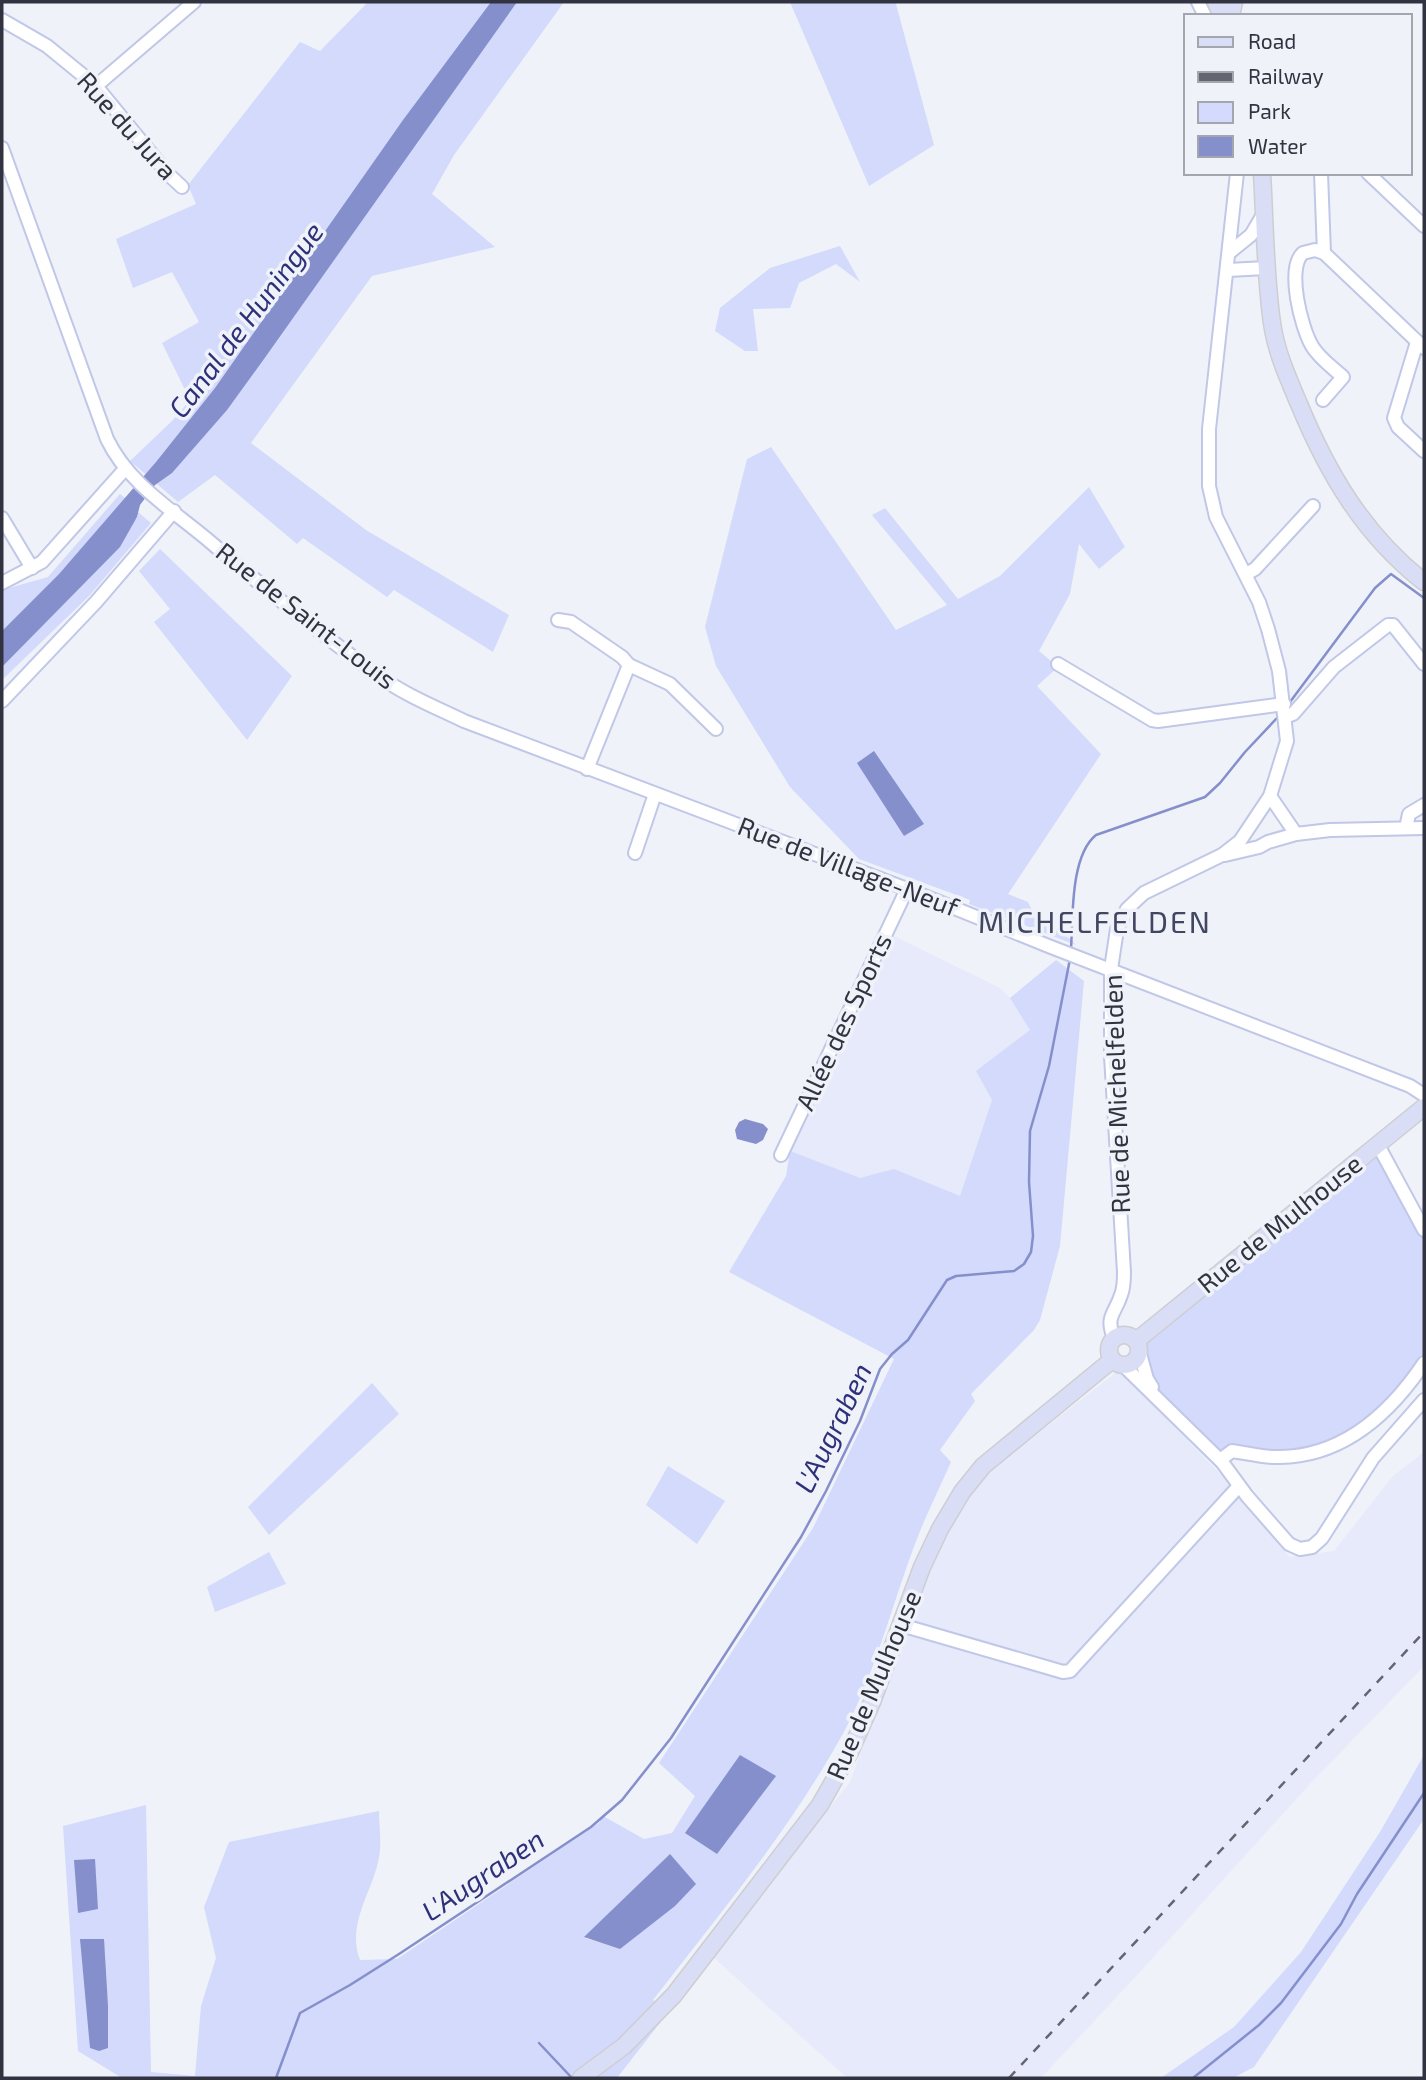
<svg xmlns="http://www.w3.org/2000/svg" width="1426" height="2080" viewBox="0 0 1426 2080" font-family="'Exo 2',sans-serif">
<rect width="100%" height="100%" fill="#f0f2f9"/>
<g fill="#e6eafa">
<path d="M894 936 1000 988 1010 998 1031 1030 992 1100 973 1232 790 1151 874 984Z"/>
<path d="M1119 1370 1230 1484 1290 1557 1334 1551 1393 1476 1424 1452V1666L1308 1786 1139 1973 1041 2078H847L712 1956 850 1782 930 1563 980 1479Z"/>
</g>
<g fill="#d3dafb" fill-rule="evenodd">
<path d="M368 2H564L454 155 432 194 495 247 372 276 251 443 366 530 509 615 493 652 394 590 387 597 303 538 297 544 215 475 178 502 130 461 172 421 190 400 162 343 199 322 172 272 133 288 116 239 196 204 188 185 300 42 320 51Z"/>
<path d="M790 2H898L896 4 934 145 869 186Z"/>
<path d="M840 246 860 282 836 264 799 283 790 308 753 309 758 351H745L715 331 720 308 770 268Z"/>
<path d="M771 447 896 630 947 605 872 515 885 508 958 599 1000 576 1089 487 1125 547 1099 569 1079 544 1070 594 1039 651 1058 667 1037 686 1101 754 1008 894 1028 902 1036 919 1061 931 1076 945 969 904 970 900 859 859 790 787 716 666 705 627 747 459Z"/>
<path d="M120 494 125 498 59 574 2 631V590L48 577Z"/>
<path d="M138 512 151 523 89 596 2 680V667L67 600 137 518Z"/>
<path d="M160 549 292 676 247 740 154 622 170 609 139 571Z"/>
<path d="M1056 960 1084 981 1060 1246 1040 1320 1034 1330 971 1394 975 1401 940 1450 951 1462C939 1489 925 1517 915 1544 892 1605 876 1670 846 1728 793 1826 721 1912 653 2000L670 2010 617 2078H122L78 2051 63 1826 146 1805 151 2072 195 2076 201 2006 216 1958 204 1907 229 1842 379 1811C379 1824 381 1837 380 1850 377 1887 345 1921 360 1960L397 1959 599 1823 603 1816 644 1839 672 1833 695 1796 659 1763 813 1528 894 1359 729 1272 786 1176 790 1151 860 1178 894 1169 960 1196 992 1100 976 1071 1030 1030 1010 998ZM670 1854 620 1948 585 1938Z"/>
<path d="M1382 1149 1424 1230V1363L1395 1402 1324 1449 1254 1454 1220 1460 1157 1397 1144 1358 1143 1344Z"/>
<path d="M372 1383 399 1414 269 1535 248 1507Z"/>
<path d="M668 1466 725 1501 697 1544 646 1505Z"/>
<path d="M269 1552 286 1584 215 1612 207 1587Z"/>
<path d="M1424 1755V1819L1254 2067 1233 2078H1161L1234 2027 1301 1952 1380 1832Z"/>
</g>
<g fill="#858fcb">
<path d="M491 2H517L264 359 227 410 172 473 155 485 140 505 137 517 120 547 2 667V631L59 574 156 462 215 388 403 120Z"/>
<path d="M874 751 924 824 904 836 857 763Z"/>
<path d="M745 1119 763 1124 768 1129 763 1140 756 1144 737 1139 735 1130 739 1122Z"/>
<path d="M740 1755 776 1776 717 1854 685 1833Z"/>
<path d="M670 1854 696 1884 675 1906 620 1949 584 1937Z"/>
<path d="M95 1859 98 1909 78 1913 74 1860Z"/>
<path d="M80 1939H104L108 2006V2048L99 2051 90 2048Z"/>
</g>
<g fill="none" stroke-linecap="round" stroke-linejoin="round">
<g stroke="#858fcb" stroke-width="2.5">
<path d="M1290 702 1375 588 1391 574 1424 598"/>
<path d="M1071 949C1073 918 1070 856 1096 835L1205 797 1220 783 1245 752 1277 718"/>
<path d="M539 2043 572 2078"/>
<path d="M276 2078 300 2013 350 1985 399 1954 591 1827 622 1800 671 1738 801 1537 826 1491 860 1421 880 1369 892 1354 908 1340 947 1280 956 1276 1014 1271 1024 1264 1031 1252 1033 1236 1029 1182 1030 1131 1049 1066 1070 959"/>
<path d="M1193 2078 1259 2025 1281 2003 1341 1924 1357 1894 1424 1793"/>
</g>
<g stroke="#c0c7e7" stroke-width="16">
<g id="minor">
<path d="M1198 2 1205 16"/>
<path d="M2 20 47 46 96 86 168 174 182 187"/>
<path d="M96 86 194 2"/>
<path d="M2 148 107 439C128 483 171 509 208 540 263 587 320 634 379 676 405 695 435 707 464 721L907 889 1051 947 1410 1086 1424 1095"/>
<path d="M1321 173 1324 253"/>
<path d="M1368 173 1424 226"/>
<path d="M1230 252 1251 235 1264 213"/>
<path d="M1228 270 1266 268"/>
<path d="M1417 342 1394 418 1398 427 1424 451"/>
<path d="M1323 400 1343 377C1332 367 1319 358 1312 346 1301 327 1286 268 1303 253L1315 250 1324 253 1424 348"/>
<path d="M2 518 32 568"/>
<path d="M1246 574 1255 569 1313 506"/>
<path d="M2 583 42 562 125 469"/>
<path d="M558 620 571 622 622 657 629 665 670 684 716 729"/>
<path d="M1058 664 1152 720 1158 721 1284 704"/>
<path d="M2 701 96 602 174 511"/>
<path d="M1285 717 1293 714 1334 667 1388 625H1393L1424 664"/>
<path d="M587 769 629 665"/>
<path d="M1270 796 1296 834"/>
<path d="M1406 828 1409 814 1424 805"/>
<path d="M635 853 655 794"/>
<path d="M1225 855 1259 847 1268 842 1296 834 1330 830 1424 828"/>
<path d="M1378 1145 1424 1230"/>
<path d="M781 1155 907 889"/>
<path d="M1114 1338C1105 1316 1115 1314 1121 1295 1124 1288 1124 1280 1124 1272L1111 1056V969L1117 929 1127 909 1144 893 1222 855 1240 841 1270 796 1287 741 1279 671 1268 629 1259 602 1216 517 1209 486V429L1237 173"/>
<path d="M1139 1350 1147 1379 1152 1387"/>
<path d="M1124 1366 1222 1462 1247 1496 1289 1544 1300 1549 1312 1547 1322 1538 1373 1458 1424 1400"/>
<path d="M1220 1460 1232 1451C1247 1453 1264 1458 1280 1457 1344 1456 1391 1412 1424 1363"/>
<path d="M901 1625 1063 1672 1070 1671 1239 1486"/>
</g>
</g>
<g stroke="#ceced1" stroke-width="19">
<g id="major">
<path d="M1216 2 1222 16"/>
<path d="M1231 16 1234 2"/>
<path d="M1262 173C1265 223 1265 274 1272 323 1276 352 1288 378 1299 404 1328 474 1364 535 1424 582"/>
<circle cx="1124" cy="1350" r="15"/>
<path d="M1136 1341 1424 1107"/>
<path d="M581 2078 624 2046 674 1995 820 1805 850 1752 872 1702 922 1567 940 1529 962 1492 983 1466 1112 1360"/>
</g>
</g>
<use href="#minor" stroke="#fff" stroke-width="12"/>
<use href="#major" stroke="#d9ddf6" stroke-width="16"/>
<path stroke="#636670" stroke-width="2.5" stroke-dasharray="9 9" stroke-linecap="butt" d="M1009 2078 1424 1632"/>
</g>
<g text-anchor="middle" stroke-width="7" stroke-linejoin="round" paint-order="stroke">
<g font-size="26" fill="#313440" stroke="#f0f2f9">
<text transform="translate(127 126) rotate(48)" y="9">Rue du Jura</text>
<text transform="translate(306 616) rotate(38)" y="9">Rue de Saint-Louis</text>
<text transform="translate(848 867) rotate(21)" y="9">Rue de Village-Neuf</text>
<text transform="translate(844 1022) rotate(-65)" y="9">Allée des Sports</text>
<text transform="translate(1117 1094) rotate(-92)" y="9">Rue de Michelfelden</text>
<text transform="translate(1280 1224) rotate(-39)" y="9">Rue de Mulhouse</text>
<text transform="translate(874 1685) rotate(-67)" y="9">Rue de Mulhouse</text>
</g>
<g font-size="28" font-style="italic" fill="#2e3179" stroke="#f0f2f9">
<text transform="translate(246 320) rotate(-53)" y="10">Canal de Huningue</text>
<text transform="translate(833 1428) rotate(-64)" y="10">L'Augraben</text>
<text transform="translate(483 1875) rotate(-34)" y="10">L'Augraben</text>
</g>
<g font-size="30" letter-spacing="2" fill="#414661" stroke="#f0f2f9">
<text x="1095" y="933">MICHELFELDEN</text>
</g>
</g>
<rect width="1426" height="2080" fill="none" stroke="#313440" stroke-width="7"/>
<rect x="1184" y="14" width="228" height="161" fill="#f0f2f9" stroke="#a4a6af" stroke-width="2"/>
<rect x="1198" y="37" width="35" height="10" fill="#d9ddf6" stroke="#a4a6af" stroke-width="2"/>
<text x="1248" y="49" font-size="21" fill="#313440">Road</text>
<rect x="1198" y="72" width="35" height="10" fill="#636670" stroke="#a4a6af" stroke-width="2"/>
<text x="1248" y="84" font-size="21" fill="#313440">Railway</text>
<rect x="1198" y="102" width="35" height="21" fill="#d3dafb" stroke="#a4a6af" stroke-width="2"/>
<text x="1248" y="119" font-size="21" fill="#313440">Park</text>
<rect x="1198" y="136" width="35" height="21" fill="#858fcb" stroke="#a4a6af" stroke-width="2"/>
<text x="1248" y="154" font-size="21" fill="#313440">Water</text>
</svg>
